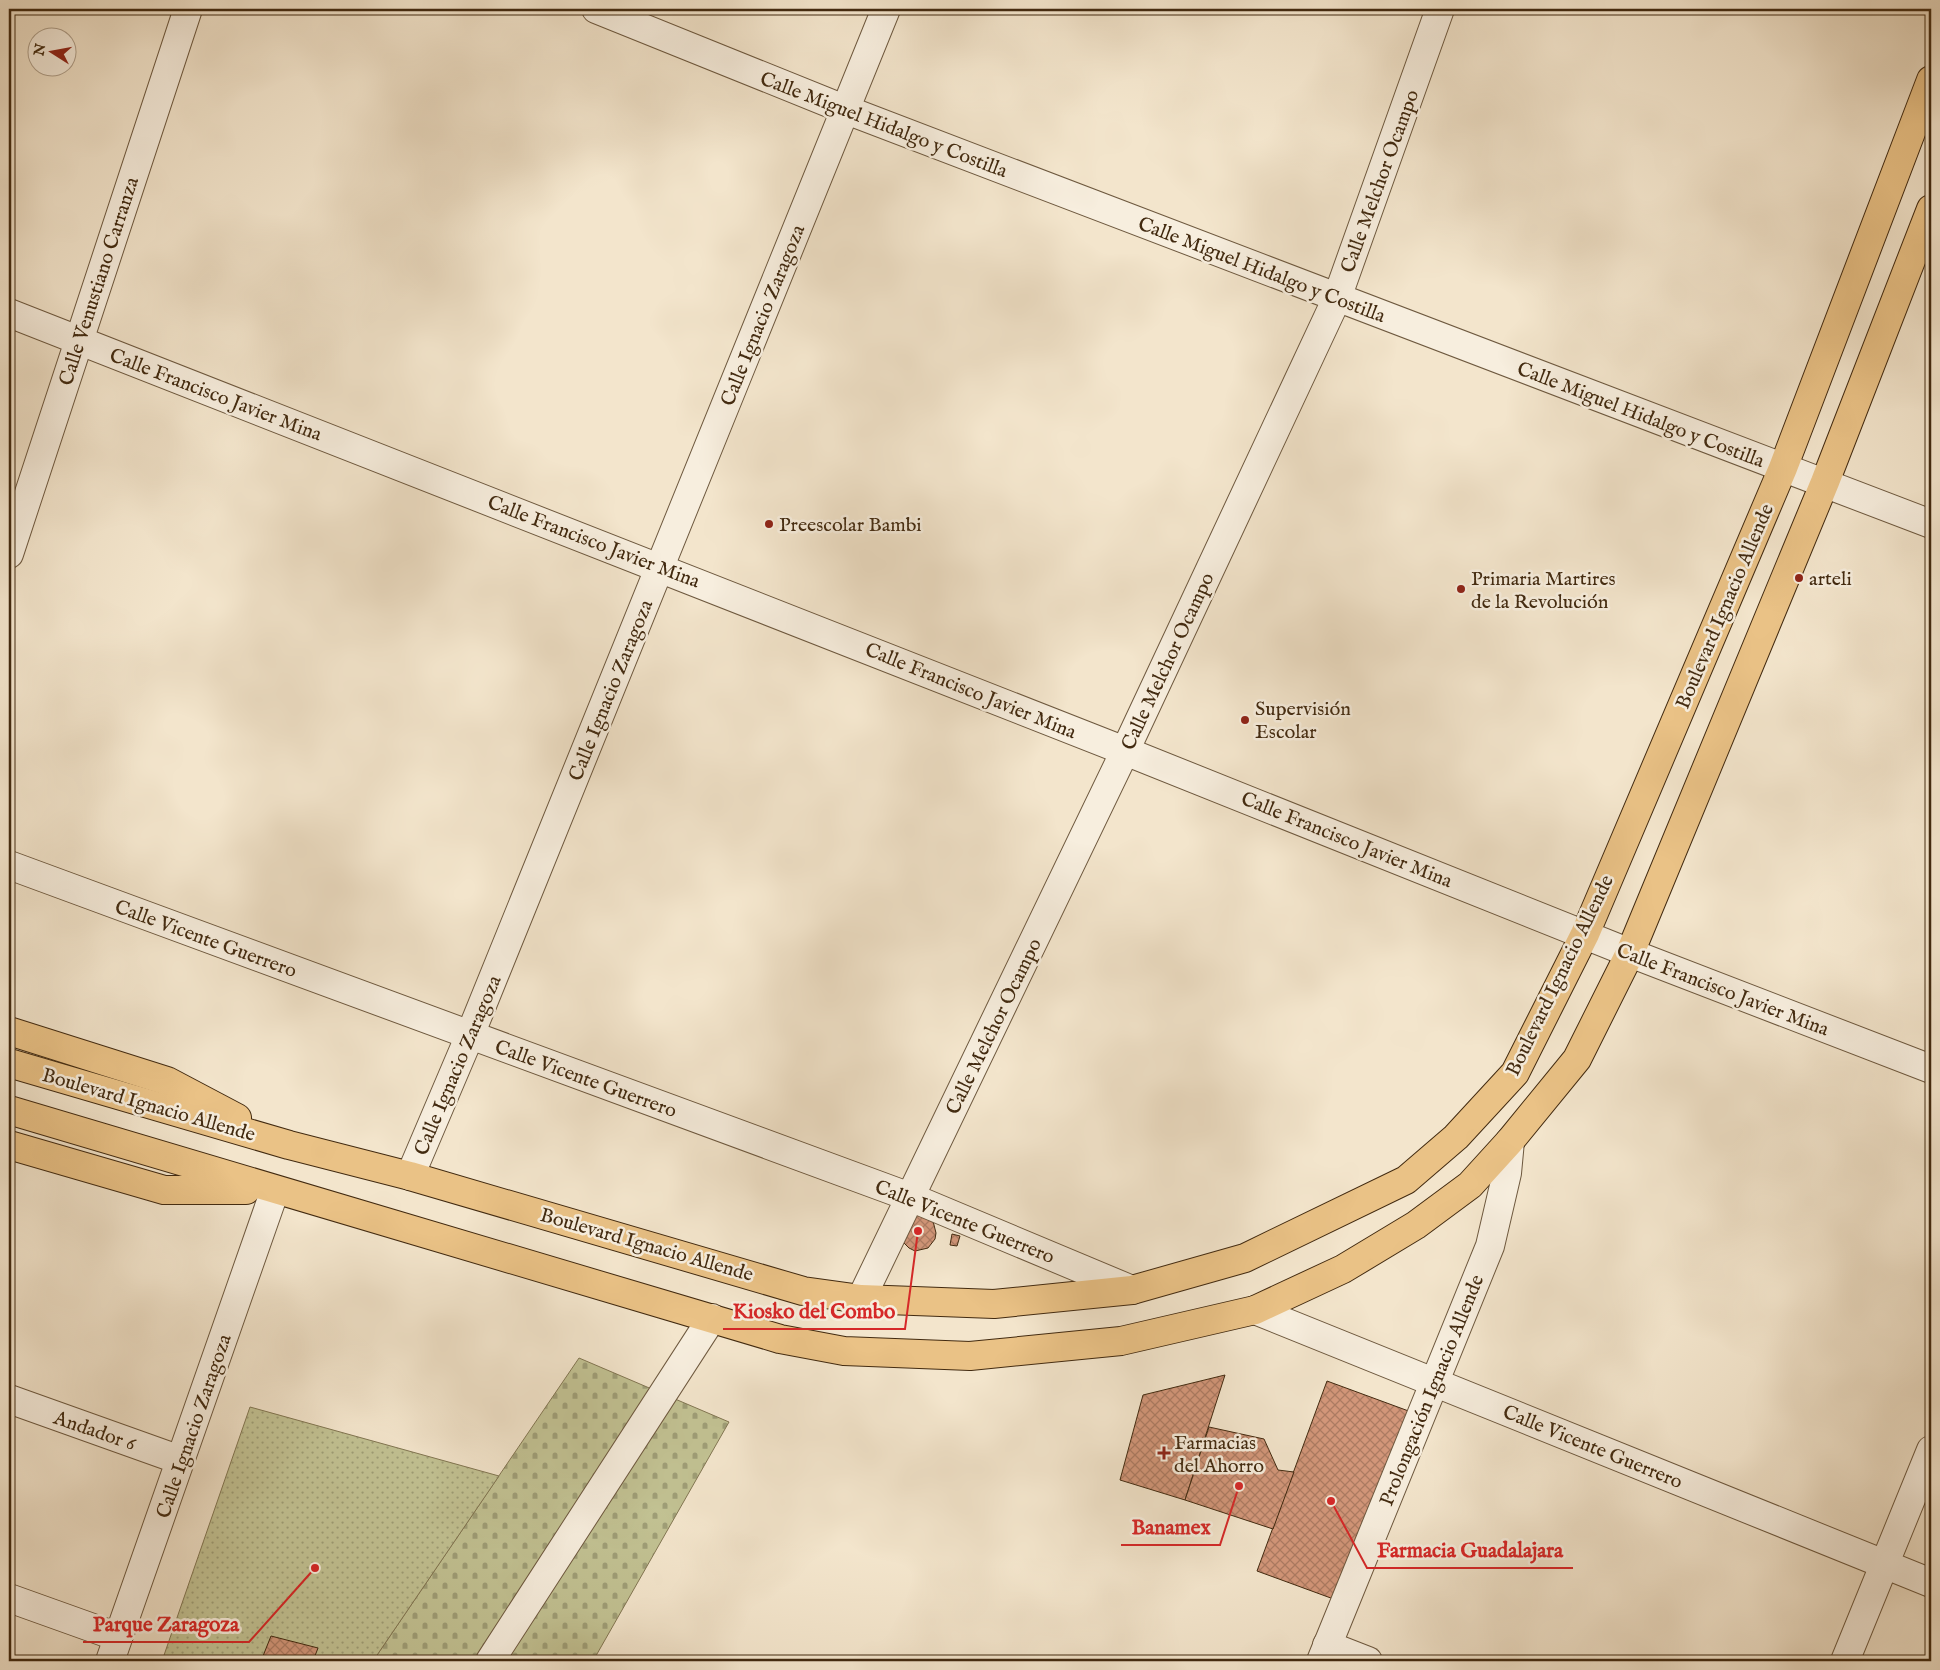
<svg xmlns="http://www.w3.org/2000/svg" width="1940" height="1670" viewBox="0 0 1940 1670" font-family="'IM FELL English',serif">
<defs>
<pattern id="cemetery-stones" width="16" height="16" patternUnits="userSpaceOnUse" patternTransform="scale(1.25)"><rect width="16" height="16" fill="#c2c293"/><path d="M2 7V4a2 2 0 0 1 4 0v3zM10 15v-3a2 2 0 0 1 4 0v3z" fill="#9f9e77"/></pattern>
<pattern id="park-dots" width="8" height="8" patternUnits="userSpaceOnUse" patternTransform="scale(1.25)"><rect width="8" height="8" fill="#c2c293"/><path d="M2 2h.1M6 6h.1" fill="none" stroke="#9f9e77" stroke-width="1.8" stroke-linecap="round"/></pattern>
<pattern id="building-cross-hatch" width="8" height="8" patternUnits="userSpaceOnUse" patternTransform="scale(1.25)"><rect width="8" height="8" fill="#d29679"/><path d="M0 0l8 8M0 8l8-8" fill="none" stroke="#ac7b62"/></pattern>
</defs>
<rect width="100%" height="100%" fill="#f3e5cc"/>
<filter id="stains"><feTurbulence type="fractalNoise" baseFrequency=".004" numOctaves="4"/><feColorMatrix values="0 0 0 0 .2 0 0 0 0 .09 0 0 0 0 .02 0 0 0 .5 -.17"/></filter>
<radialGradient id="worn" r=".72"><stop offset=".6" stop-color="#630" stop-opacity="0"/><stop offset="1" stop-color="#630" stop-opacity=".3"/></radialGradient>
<path fill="url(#cemetery-stones)" stroke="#827652" d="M579 1358 729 1422 593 1661H373Z"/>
<path fill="url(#park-dots)" stroke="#827652" d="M250 1407 499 1476 373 1661H162Z"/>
<g fill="url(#building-cross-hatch)" stroke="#422a10">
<path d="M922 1214 933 1221 936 1233 935 1239 928 1248 915 1251 909 1248 901 1240 911 1215Z"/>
<path d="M952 1234 960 1236 957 1246 950 1245Z"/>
<path d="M1225 1375 1185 1500 1120 1480 1143 1395Z"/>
<path d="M1327 1381 1414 1413 1339 1601 1257 1571Z"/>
<path d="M1209 1427 1264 1439 1278 1470 1294 1472 1273 1529 1185 1500Z"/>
<path d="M271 1636 318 1648 313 1661H261Z"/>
</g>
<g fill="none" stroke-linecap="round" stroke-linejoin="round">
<g stroke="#6e593f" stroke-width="30">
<g id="minor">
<path d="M596 9 844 109 1931 524"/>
<path d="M9 313 1125 751 1630 953 1931 1069"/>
<path d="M9 554 188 9"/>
<path d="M9 865 910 1197 1132 1290"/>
<path d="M410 1176 470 1035 886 9"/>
<path d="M861 1299 1125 751 1337 298 1440 9"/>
<path d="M1255 1310 1931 1583"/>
<path d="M9 1399 180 1460"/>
<path d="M9 1598 118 1637"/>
<path d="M1327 1645 1368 1661"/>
<path d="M110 1661 275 1190"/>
<path d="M490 1661 712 1318"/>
<path d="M1321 1661 1490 1246 1507 1173 1510 1141"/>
<path d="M1845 1661 1931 1450"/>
</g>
</g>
<g stroke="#422a10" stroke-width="30">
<g id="major">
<path d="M9 1031 167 1081 237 1118"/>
<path d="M9 1063 289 1145 410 1176 803 1291 861 1299 994 1304 1132 1290 1245 1258 1406 1180 1456 1137 1515 1073 1585 934 1783 468 1931 80"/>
<path d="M9 1110 780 1339 844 1351 970 1356 1121 1341 1255 1310 1343 1269 1416 1225 1470 1185 1510 1141 1577 1059 1630 953 1825 482 1931 209"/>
<path d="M9 1145 164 1190H246"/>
</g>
</g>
<use href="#minor" stroke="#f7eede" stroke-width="28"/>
<use href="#major" stroke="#eac286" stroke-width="28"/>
</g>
<g fill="#8f2418" stroke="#f7eede" stroke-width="2">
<circle cx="769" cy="524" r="5"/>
<circle cx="1799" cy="578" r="5"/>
<circle cx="1461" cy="589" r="5"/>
<circle cx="1245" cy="720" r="5"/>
<path d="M1161.5 1445.5h5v5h5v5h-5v5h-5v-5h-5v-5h5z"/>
</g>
<g text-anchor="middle" stroke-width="5" stroke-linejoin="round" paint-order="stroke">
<g font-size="20" fill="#422a10" stroke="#f7eede">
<text transform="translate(884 124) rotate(21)" y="7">Calle Miguel Hidalgo y Costilla</text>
<text transform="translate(1379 181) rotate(-70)" y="7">Calle Melchor Ocampo</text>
<text transform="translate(1262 269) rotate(21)" y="7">Calle Miguel Hidalgo y Costilla</text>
<text transform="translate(98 281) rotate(-72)" y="7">Calle Venustiano Carranza</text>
<text transform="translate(762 315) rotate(-68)" y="7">Calle Ignacio Zaragoza</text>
<text transform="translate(216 394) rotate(21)" y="7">Calle Francisco Javier Mina</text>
<text transform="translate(1641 414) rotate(21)" y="7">Calle Miguel Hidalgo y Costilla</text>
<text transform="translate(594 541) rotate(21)" y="7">Calle Francisco Javier Mina</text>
<text transform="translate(1724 606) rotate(-67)" y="7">Boulevard Ignacio Allende</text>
<text transform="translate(1167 661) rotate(-65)" y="7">Calle Melchor Ocampo</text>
<text transform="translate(610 690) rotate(-68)" y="7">Calle Ignacio Zaragoza</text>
<text transform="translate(971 690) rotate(22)" y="7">Calle Francisco Javier Mina</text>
<text transform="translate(1347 839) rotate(22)" y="7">Calle Francisco Javier Mina</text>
<text transform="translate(206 938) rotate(20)" y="7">Calle Vicente Guerrero</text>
<text transform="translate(1559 975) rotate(-64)" y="7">Boulevard Ignacio Allende</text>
<text transform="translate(1723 989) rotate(21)" y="7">Calle Francisco Javier Mina</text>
<text transform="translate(993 1026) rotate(-64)" y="7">Calle Melchor Ocampo</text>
<text transform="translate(457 1065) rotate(-67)" y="7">Calle Ignacio Zaragoza</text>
<text transform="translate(586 1078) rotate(20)" y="7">Calle Vicente Guerrero</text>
<text transform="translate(149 1104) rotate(16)" y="7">Boulevard Ignacio Allende</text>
<text transform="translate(965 1221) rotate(22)" y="7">Calle Vicente Guerrero</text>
<text transform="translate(647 1244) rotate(16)" y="7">Boulevard Ignacio Allende</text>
<text transform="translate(1431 1390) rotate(-68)" y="7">Prolongación Ignacio Allende</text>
<text transform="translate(193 1426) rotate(-71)" y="7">Calle Ignacio Zaragoza</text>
<text transform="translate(95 1430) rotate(19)" y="7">Andador 6</text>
<text transform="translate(1593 1446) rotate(22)" y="7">Calle Vicente Guerrero</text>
</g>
<g font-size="20" fill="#422a10" stroke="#f7eede" text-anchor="start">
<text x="779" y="531">Preescolar Bambi</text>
<text x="1471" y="585">Primaria Martires<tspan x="1471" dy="23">de la Revolución</tspan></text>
<text x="1809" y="585">arteli</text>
<text x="1255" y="715">Supervisión<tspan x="1255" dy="23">Escolar</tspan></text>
<text x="1174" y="1449">Farmacias<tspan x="1174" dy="23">del Ahorro</tspan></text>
</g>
</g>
<path fill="none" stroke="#d62828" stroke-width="2" d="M918 1231L905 1329H723M1239 1486L1220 1545H1121M1331 1501L1367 1568H1573M315 1568L249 1642H83"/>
<g fill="#d62828" stroke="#f7eede" stroke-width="2">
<circle cx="918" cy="1231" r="5"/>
<circle cx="1239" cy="1486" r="5"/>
<circle cx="1331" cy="1501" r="5"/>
<circle cx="315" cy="1568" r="5"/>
</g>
<g font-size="21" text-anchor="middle" font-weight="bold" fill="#d62828" stroke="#f7eede" stroke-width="5" stroke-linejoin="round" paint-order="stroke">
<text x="814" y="1318">Kiosko del Combo</text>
<text x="1171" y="1534">Banamex</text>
<text x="1470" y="1557">Farmacia Guadalajara</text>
<text x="166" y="1631">Parque Zaragoza</text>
</g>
<rect width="1940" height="1670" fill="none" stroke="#f3e5cc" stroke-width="30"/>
<rect x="10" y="10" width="1920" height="1650" fill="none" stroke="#422a10" stroke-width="2.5"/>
<rect x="15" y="15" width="1910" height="1640" fill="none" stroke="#422a10"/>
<g transform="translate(52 52) rotate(281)"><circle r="24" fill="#f7eede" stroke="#afa08c"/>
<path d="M0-4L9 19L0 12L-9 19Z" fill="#8f2418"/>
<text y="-8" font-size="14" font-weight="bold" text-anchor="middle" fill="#422a10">N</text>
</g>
<rect width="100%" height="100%" filter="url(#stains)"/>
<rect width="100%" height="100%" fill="url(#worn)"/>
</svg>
